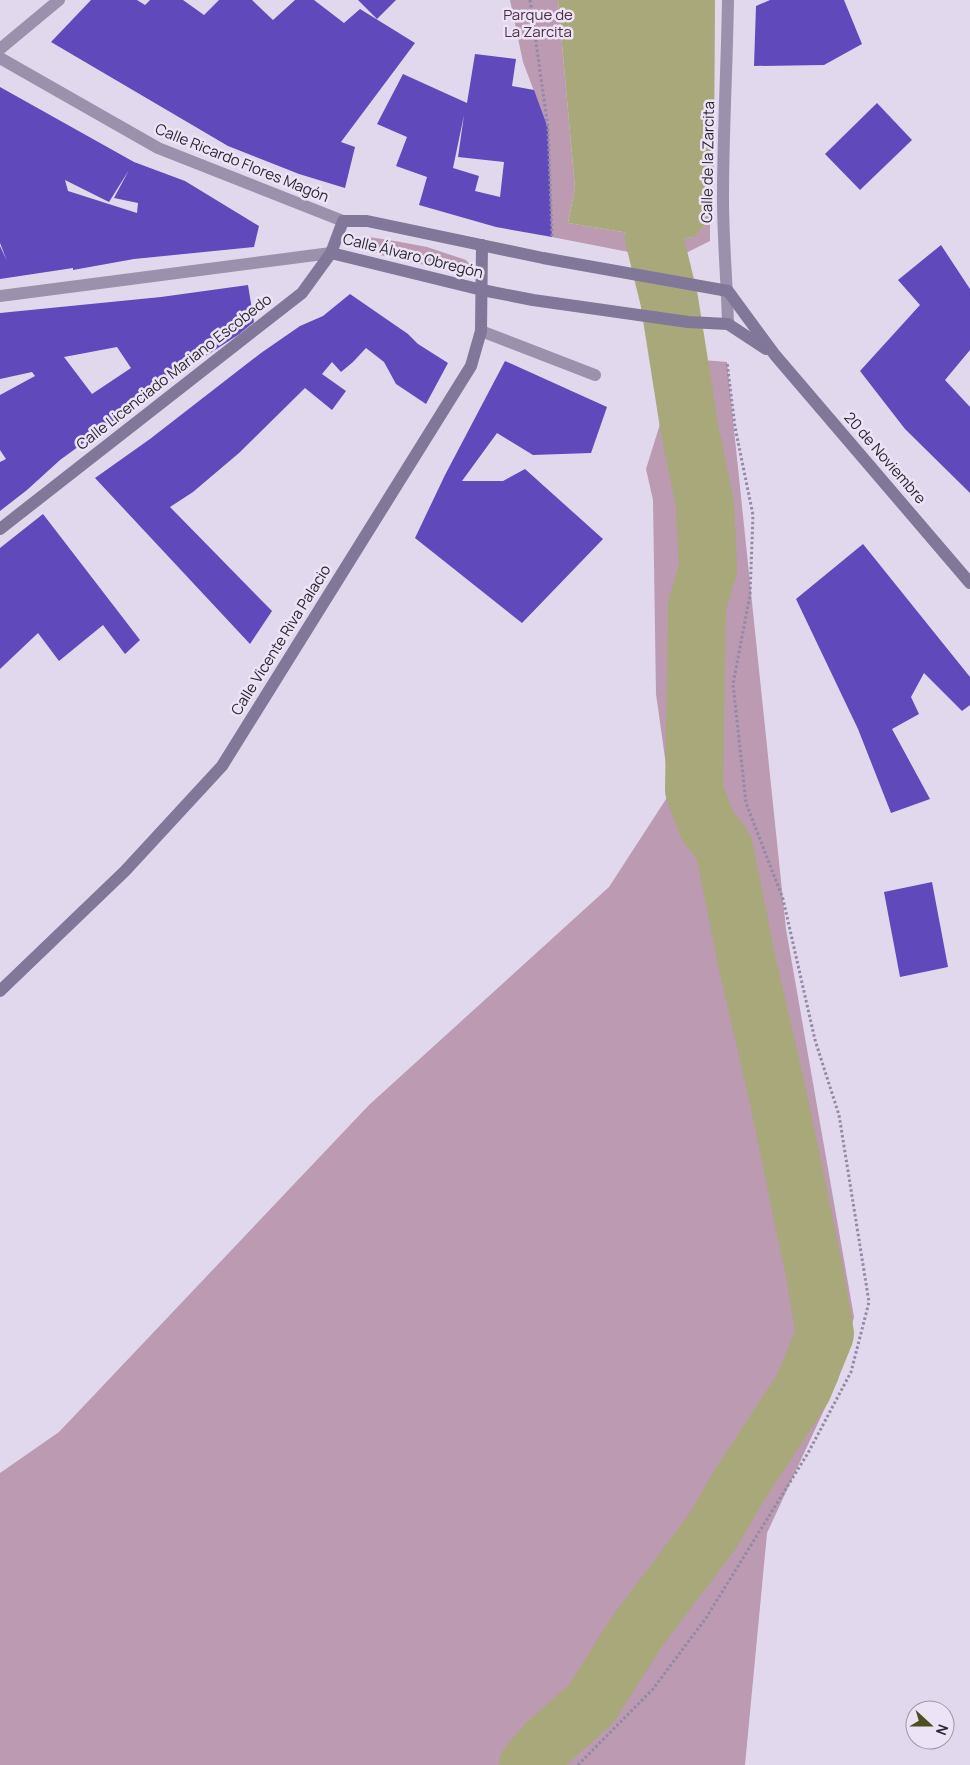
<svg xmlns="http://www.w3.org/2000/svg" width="970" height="1765" viewBox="0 0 970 1765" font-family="Manrope,sans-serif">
<rect width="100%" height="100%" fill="#e2d8ee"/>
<g fill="#bb9ab2">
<path d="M510 0H558L575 188 568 223 671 240 693 237 704 226 710 183V241L680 256 644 255 552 237 548 128 523 62Z"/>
<path d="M369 237 395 241 427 247 466 260 471 266 461 273 380 255 359 244Z"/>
<path d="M678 358 727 362 786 929 854 1317 838 1380 767 1533 745 1765H0V1473L59 1432 369 1105 609 887 670 793 656 694 653 500 646 469 666 405Z"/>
</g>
<path fill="#a8a87a" d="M558 0H715L714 163 704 226 694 237 671 240 568 223 575 188Z"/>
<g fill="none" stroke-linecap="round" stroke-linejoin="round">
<path stroke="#a8a87a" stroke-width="58" d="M528 1765 546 1744 591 1704 638 1630 712 1532 740 1484 803 1388 825 1334 816 1280 779 1101 748 967 724 847 707 825 694 790 697 605 708 570 705 504 690 432 669 299 654 238"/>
</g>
<g fill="#5f49bb" fill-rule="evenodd">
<path d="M91 0H137L145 5 150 0H183L204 15 219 0H252L273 20 295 0H314L344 23 360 9 415 43 341 142 355 147 345 188 299 174 228 146 51 42Z"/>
<path d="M358 0H396L377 19Z"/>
<path d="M770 0H844L862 44 824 65 754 66 756 6Z"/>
<path d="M475 54 516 59 512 86 534 90 548 128 552 237 496 227 419 205 427 177 396 166 407 137 377 124 403 74 467 103ZM464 115 458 157 504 162 500 197 475 191 479 176 453 168Z"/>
<path d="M0 87 134 162 185 181 259 226 254 247 134 259 73 270V268L0 279V246L7 261 0 243ZM129 170 114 198 138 203 137 213 68 191 65 180 109 202Z"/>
<path d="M877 103 912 140 860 190 825 154Z"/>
<path d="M941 245 970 289V350L945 380 970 407V493L905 429 860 371 920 305 898 280Z"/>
<path d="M248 285 254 322 238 335 178 374 60 460 27 490 0 511V462L6 459 0 450V395L35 376 32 372 0 379V313L161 297ZM117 347 131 368 92 394 64 357Z"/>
<path d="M350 294 408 334 418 344 448 363 426 404 396 384 384 362 366 348 353 362 341 372 332 362 322 374 346 391 332 410 305 388 239 453 193 492 170 507 272 611 250 644 95 478 150 439 261 353 300 326 323 316Z"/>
<path d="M505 361 607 407 591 453 533 455 497 433 462 481H503L525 469 603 539 522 623 415 538 445 475Z"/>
<path d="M43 514 140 640 125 654 103 625 59 661 38 633 0 669V548Z"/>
<path d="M863 544 970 677V705L962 711 924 673 911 697 919 714 892 729 930 799 891 813 858 729 796 599Z"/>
<path d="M932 882 948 967 900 977 884 892Z"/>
</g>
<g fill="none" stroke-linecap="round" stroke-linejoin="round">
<g stroke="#9388a6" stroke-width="3" stroke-dasharray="2.5 2.5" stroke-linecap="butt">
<path d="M530 0 548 128 552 236"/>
<path d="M578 1765 653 1689 706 1618 808 1453 851 1372 869 1302 839 1115 815 1040 783 899 746 803 733 684 750 595 753 515 735 427 727 362"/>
</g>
<g stroke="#9c91ad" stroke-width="12">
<path d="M0 49 59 0"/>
<path d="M481 331 595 375"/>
</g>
<g stroke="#9c91ad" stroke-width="12">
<path d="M0 58 158 148 343 221"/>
<path d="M0 296 331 253"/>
<path d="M728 324C727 282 723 240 723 198 723 132 727 66 728 0"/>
</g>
<g stroke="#817798" stroke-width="12">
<path d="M331 253 482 290 533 300 688 322 728 324 766 349"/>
<path d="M0 529 302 293 331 253 343 221H367L543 258 728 291 775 355 970 583"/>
<path d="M0 991 125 871 222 766 471 366 481 331 482 245"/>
</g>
</g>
<g text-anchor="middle" stroke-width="5" stroke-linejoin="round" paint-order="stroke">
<g font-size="15" fill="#4d2c43" stroke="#ede3f6">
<text x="538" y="20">Parque de<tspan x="538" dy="17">La Zarcita</tspan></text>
</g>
<g font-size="15" fill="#292631" stroke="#ede3f6">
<text transform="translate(708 162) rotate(-89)" y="5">Calle de la Zarcita</text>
<text transform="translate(242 163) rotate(22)" y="5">Calle Ricardo Flores Magón</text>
<text transform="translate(413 256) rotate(14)" y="5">Calle Álvaro Obregón</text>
<text transform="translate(174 372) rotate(-38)" y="5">Calle Licenciado Mariano Escobedo</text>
<text transform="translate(885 458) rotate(49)" y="5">20 de Noviembre</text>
<text transform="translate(281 640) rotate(-58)" y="5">Calle Vicente Riva Palacio</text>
</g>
</g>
<g transform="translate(930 1725) rotate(111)"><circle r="24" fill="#ede3f6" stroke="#9f97a7"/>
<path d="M0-4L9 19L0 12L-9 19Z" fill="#4e4f1f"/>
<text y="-8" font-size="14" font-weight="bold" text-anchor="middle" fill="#292631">N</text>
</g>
</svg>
